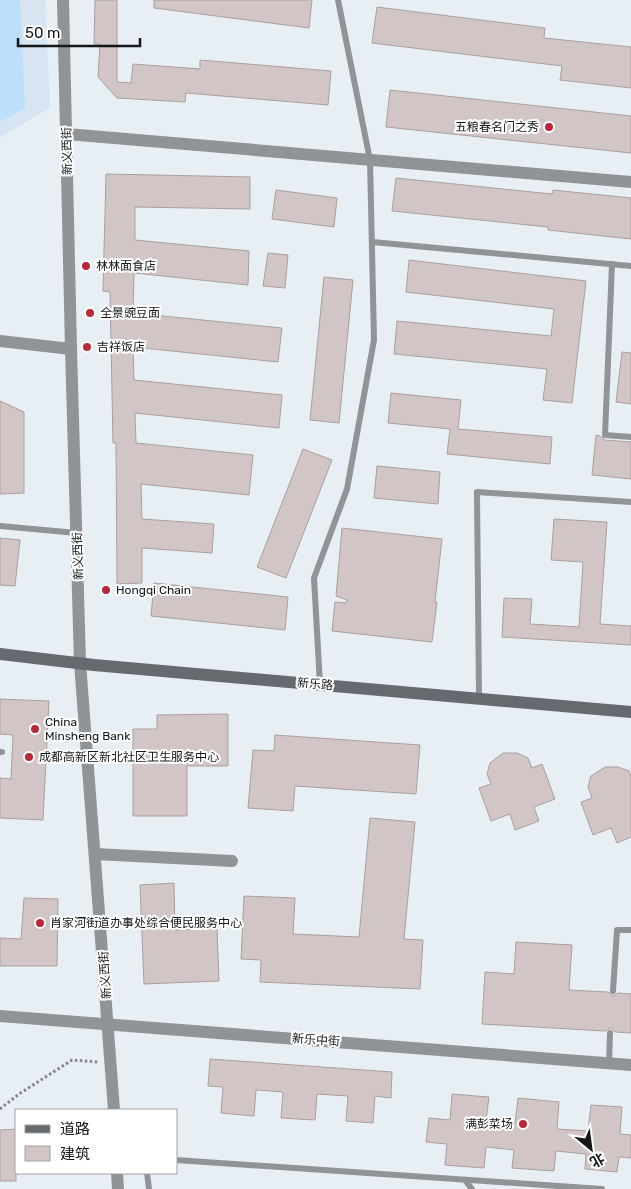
<svg xmlns="http://www.w3.org/2000/svg" width="631" height="1189" viewBox="0 0 631 1189" font-family="Rubik,'Noto Sans SC',sans-serif">
<rect width="100%" height="100%" fill="#e7eff5"/>
<path fill="#d6e5f1" d="M0 0H45L50 108 0 137Z"/>
<path fill="#bedffa" d="M0 0H20L25 108 0 122Z"/>
<g fill="#d1c6c5" stroke="#aa9f9f">
<path d="M95 0H117V82L131 83 133 64 200 69V60L331 71 328 105 186 93 185 102 117 98 98 77 100 44H94Z"/>
<path d="M154 0H312L309 28 154 8Z"/>
<path d="M377 7 545 28 544 38 631 47V88L560 80 562 66 372 43Z"/>
<path d="M390 90 631 116V153L386 127Z"/>
<path d="M106 174 250 177V209L135 207V240L249 251 248 285 134 273 133 313 282 328 278 362 133 347 134 380 282 395 279 428 135 413 136 443 253 455 249 495 141 484 142 519 214 524 212 553 142 548V583L117 584 116 443H113L110 292 103 291Z"/>
<path d="M396 178 552 194 553 190 631 198V239L548 230V227L392 211Z"/>
<path d="M276 190 337 198 334 227 272 219Z"/>
<path d="M268 253 288 255 285 288 263 286Z"/>
<path d="M409 260 586 281 572 403 543 400 547 369 394 354 397 321 551 336 554 309 406 292Z"/>
<path d="M324 277 353 280 339 423 310 420Z"/>
<path d="M622 352 631 353V404L616 402Z"/>
<path d="M391 393 461 400 458 429 552 437 550 464 447 454 450 429 388 423Z"/>
<path d="M0 401 24 412V493L0 494Z"/>
<path d="M596 435 600 436 605 440 631 442V479L592 475Z"/>
<path d="M303 449 332 460 286 578 257 567Z"/>
<path d="M377 466 440 472 438 504 374 498Z"/>
<path d="M554 519 607 522 600 624 631 626V645L502 637 504 598 532 599 530 624 579 627 583 562 551 560Z"/>
<path d="M342 528 442 539 435 602H437L432 642 332 631 335 602 346 603 347 600 336 596Z"/>
<path d="M0 538 20 540 15 586 0 585Z"/>
<path d="M154 583 288 597 285 630 151 616Z"/>
<path d="M0 699 49 701 43 820 0 818V778L11 779 13 735 0 734Z"/>
<path d="M228 714V766H187V816H133V729H157V715Z"/>
<path d="M275 735 420 745 416 794 295 786 293 811 248 808 253 750 274 751Z"/>
<path d="M503 753H517L528 758 532 768 542 764 555 799 534 807 539 821 515 830 510 814 491 821 479 788 491 784 487 774 490 763Z"/>
<path d="M605 767H618L629 771 631 776V837L617 843 611 828 593 835 581 802 592 798 588 787 591 776Z"/>
<path d="M370 818 415 822 404 939 423 940 420 989 260 982 261 960 241 959 244 896 295 898 293 934 359 937Z"/>
<path d="M174 883 175 930 217 929 219 981 144 984 140 885Z"/>
<path d="M24 898 58 899 57 966H0V938L21 939Z"/>
<path d="M516 942 572 945 569 990 608 992 613 996 618 993 631 994V1033L615 1032 611 1028 605 1031 482 1024 485 972 514 974Z"/>
<path d="M210 1059 392 1072 391 1098 375 1096 373 1123 346 1121 348 1096 317 1094 315 1120 281 1118 283 1092 256 1090 254 1116 221 1113 223 1087 208 1086Z"/>
<path d="M452 1094 489 1097 486 1121 515 1124 518 1098 559 1102 557 1129 588 1131 591 1105 622 1107 620 1134 631 1135V1158L619 1157 617 1172 585 1169 586 1154 556 1151 554 1171 512 1168 514 1150 486 1147 484 1168 445 1165 447 1144 426 1142 429 1118 450 1120Z"/>
<path d="M16 1129V1181H0V1130Z"/>
</g>
<g fill="none" stroke-linecap="round" stroke-linejoin="round">
<path stroke="#82878b" stroke-width="3" stroke-dasharray="2.5 2.5" stroke-linecap="butt" d="M0 1109 19 1094 72 1060 98 1062"/>
<g stroke="#919497" stroke-width="6">
<path d="M372 242 631 266"/>
<path d="M612 264 605 435 631 437"/>
<path d="M0 526 77 533"/>
<path d="M320 685 314 578 347 489 374 340 370 160 338 0"/>
<path d="M479 699 477 492 631 502"/>
<path d="M0 752H2"/>
<path d="M613 991 617 930H631"/>
<path d="M609 1063 610 1033"/>
<path d="M176 1160 602 1189"/>
<path d="M147 1173 149 1189"/>
<path d="M465 1180 472 1189"/>
</g>
<g stroke="#919497" stroke-width="12">
<path d="M63 0 71 349 80 663 114 1110"/>
<path d="M67 134 631 182"/>
<path d="M0 341 71 349"/>
<path d="M95 854 232 861"/>
<path d="M0 1016 631 1065"/>
<path d="M117 1173 118 1189"/>
</g>
<path stroke="#656a6e" stroke-width="12" d="M0 654 94 665 631 712"/>
</g>
<g fill="#b92838" stroke="#fff" stroke-width="2">
<circle cx="549" cy="127" r="5"/>
<circle cx="86" cy="266" r="5"/>
<circle cx="90" cy="313" r="5"/>
<circle cx="87" cy="347" r="5"/>
<circle cx="106" cy="590" r="5"/>
<circle cx="35" cy="729" r="5"/>
<circle cx="29" cy="757" r="5"/>
<circle cx="40" cy="923" r="5"/>
<circle cx="523" cy="1124" r="5"/>
</g>
<g text-anchor="middle" stroke-width="4" stroke-linejoin="round" paint-order="stroke">
<g font-size="12" fill="#141719" stroke="#fff" text-anchor="start">
<text x="539" y="131" text-anchor="end">五粮春名门之秀</text>
<text x="96" y="270">林林面食店</text>
<text x="100" y="317">全景豌豆面</text>
<text x="97" y="351">吉祥饭店</text>
<text x="116" y="594">Hongqi Chain</text>
<text x="45" y="726">China<tspan x="45" dy="14">Minsheng Bank</tspan></text>
<text x="39" y="761">成都高新区新北社区卫生服务中心</text>
<text x="50" y="927">肖家河街道办事处综合便民服务中心</text>
<text x="513" y="1128" text-anchor="end">满彭菜场</text>
</g>
<g font-size="12" fill="#141719" stroke="#fff">
<text transform="translate(67 151) rotate(-91)" y="4">新义西街</text>
<text transform="translate(78 556) rotate(-92)" y="4">新义西街</text>
<text transform="translate(315 684) rotate(5)" y="4">新乐路</text>
<text transform="translate(105 975) rotate(-94)" y="4">新义西街</text>
<text transform="translate(316 1040) rotate(4)" y="4">新乐中街</text>
</g>
</g>
<rect x="15" y="1109" width="162" height="65" fill="#ffffff" stroke="#a1a2a3"/>
<rect x="25" y="1125" width="25" height="8" fill="#656a6e" stroke="#a1a2a3"/>
<text x="60" y="1134" font-size="15" fill="#141719">道路</text>
<rect x="25" y="1146" width="25" height="15" fill="#d1c6c5" stroke="#a1a2a3"/>
<text x="60" y="1159" font-size="15" fill="#141719">建筑</text>
<g transform="translate(591 1149) rotate(151)" stroke="#ffffff" stroke-width="4" paint-order="stroke">
<path d="M0-4L9 19L0 12L-9 19Z" fill="#141719"/>
<text y="-8" font-size="14" font-weight="bold" text-anchor="middle" fill="#141719">北</text>
</g>
<path d="M18 38v8h122v-8" fill="none" stroke="#141719" stroke-width="2.5"/>
<text x="25" y="38" font-size="15" fill="#141719" stroke="#ffffff" stroke-width="4" paint-order="stroke">50 m</text>
</svg>
